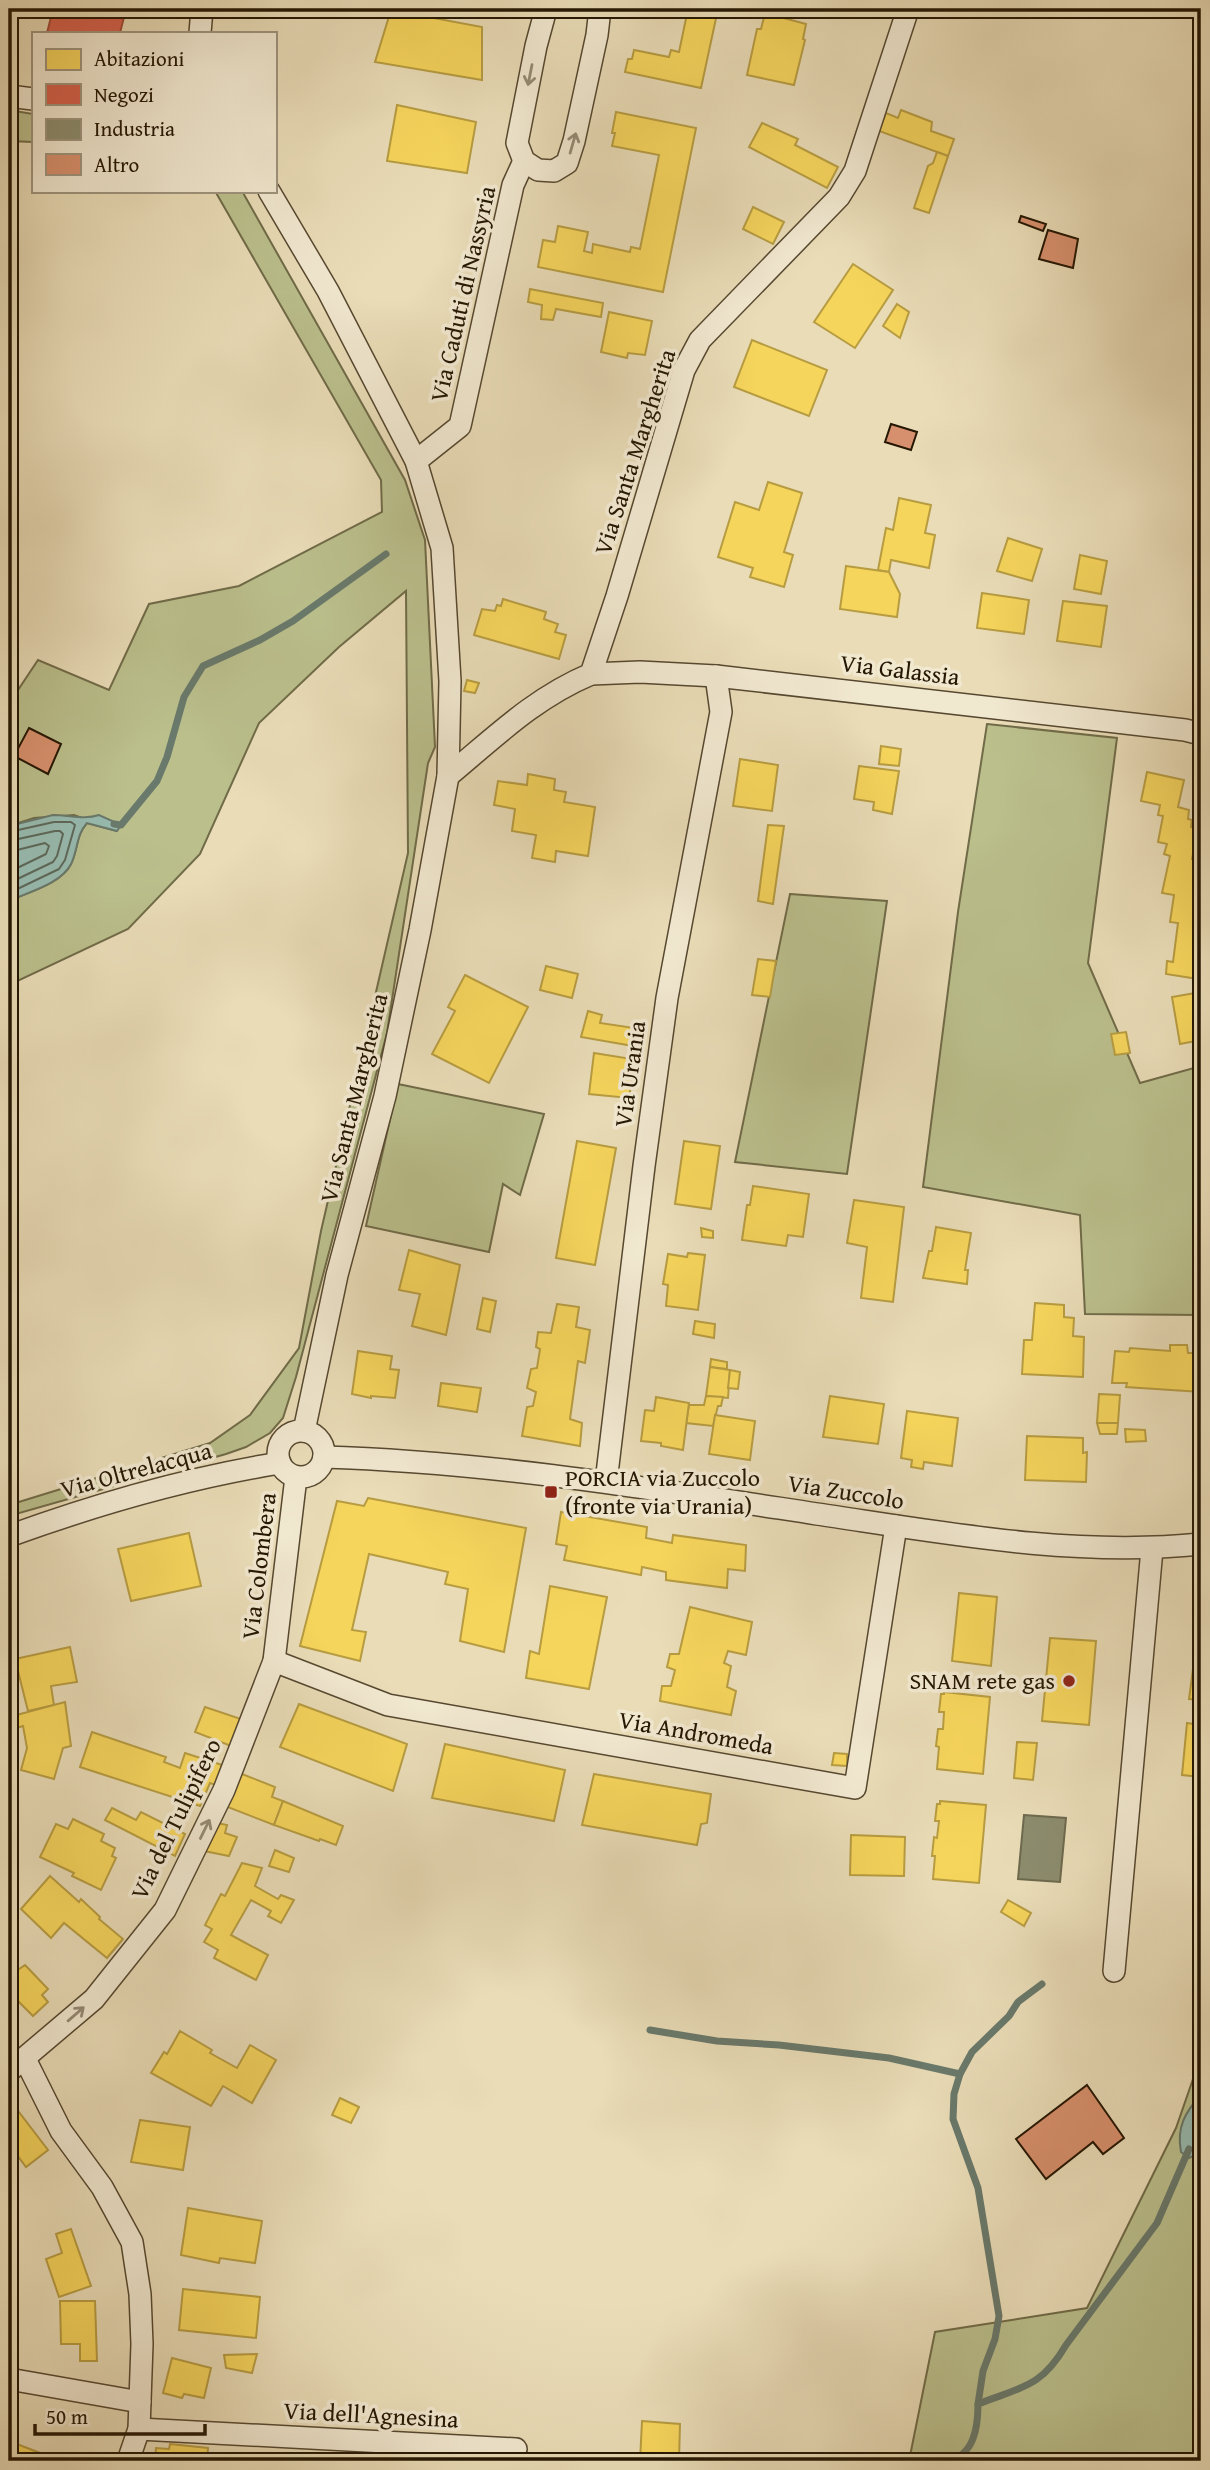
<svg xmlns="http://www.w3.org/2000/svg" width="1210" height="2470" viewBox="0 0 1210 2470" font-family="'Gentium Book Plus',serif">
<rect width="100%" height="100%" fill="#e9dcb7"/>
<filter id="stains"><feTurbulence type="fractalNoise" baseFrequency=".00286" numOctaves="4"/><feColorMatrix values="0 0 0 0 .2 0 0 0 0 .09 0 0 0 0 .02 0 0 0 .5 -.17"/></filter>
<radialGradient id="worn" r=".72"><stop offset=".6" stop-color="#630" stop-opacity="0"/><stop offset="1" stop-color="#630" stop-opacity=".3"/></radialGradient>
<g fill="#babf8c" stroke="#706b48" stroke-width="2">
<path d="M9 110 33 114V142L9 141Z"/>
<path d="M215 191H242L405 480 425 540 435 747 428 763 387 1033 296 1377 283 1418 270 1433 246 1447 226 1454 9 1516V1505L210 1443 250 1415 299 1348 321 1231 408 853 406 591 339 647 259 723 200 854 128 929 9 985V901C28 892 61 884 71 864 78 850 76 835 87 823L117 831 74 815 34 818 9 826V690L16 693 38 660 109 690 149 604 239 586 382 512 381 480Z"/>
<path d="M987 724 1117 738 1088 963 1140 1083 1201 1066V1315L1085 1314 1080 1215 923 1187 958 912Z"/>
<path d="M790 894 887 901 847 1174 735 1162Z"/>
<path d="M398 1084 544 1114 520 1195 503 1184 489 1252 366 1226Z"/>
<path d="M1201 2056V2461H909L935 2332 1087 2308 1176 2128Z"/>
</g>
<g fill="#97bbb0" stroke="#69796b" stroke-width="2">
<path d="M53 815C70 815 84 820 99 815L121 825 117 831 87 823C76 835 78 850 71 864 61 884 28 892 9 901V826Z"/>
<path d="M1201 2094V2142L1196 2154 1189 2158 1181 2152C1176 2126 1186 2112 1201 2094Z"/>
</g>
<g fill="#f6d55c" stroke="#b79c41" stroke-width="2">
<path d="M688 9H718L701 88 625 72 628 59H632L634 50 669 57 671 50 679 52Z"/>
<path d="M391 10 482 27V80L375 62Z"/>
<path d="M765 13 806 24 803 39 805 40 794 85 747 75 757 29H761Z"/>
<path d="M397 105 476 122 467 173 387 161Z"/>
<path d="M901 110 932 122 931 131 954 139 948 156 879 131 886 113 898 118Z"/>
<path d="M616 112 696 128 663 292 538 267 543 240 555 242 558 226 588 232 584 251 592 253 593 244 630 252 631 247 640 249 659 155 612 146 615 133H612Z"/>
<path d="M762 123 798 139 795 145 838 167 827 188 749 147Z"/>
<path d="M937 152 948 156 929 213 914 208 928 166 933 163Z"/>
<path d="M753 207 784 222 773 244 743 229Z"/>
<path d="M853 264 893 290 855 348 814 322Z"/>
<path d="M530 289 603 303 601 317 556 309 553 320 541 319 542 305 528 302Z"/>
<path d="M897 304 909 312 900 338 883 326Z"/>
<path d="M609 312 652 321 645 355 628 353 627 358 601 352Z"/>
<path d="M752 340 827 370 809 416 734 387Z"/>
<path d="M768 482 802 493 784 552 793 555 784 587 750 577 753 568 718 557 735 502 759 510Z"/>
<path d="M899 498 931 505 925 533 935 535 929 568 891 560 889 572 878 570 886 528 893 530Z"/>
<path d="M1008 538 1042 549 1032 581 997 571Z"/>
<path d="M1080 555 1107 561 1101 594 1074 589Z"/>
<path d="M846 566 889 572 900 594 897 617 840 609Z"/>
<path d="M982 593 1029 600 1024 634 977 628Z"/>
<path d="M503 599 546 612 544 619 558 624 555 632 566 635 559 659 474 635 482 609 495 611 497 605 501 606Z"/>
<path d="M1063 601 1107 606 1101 647 1057 641Z"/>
<path d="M467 680 479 683 475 693 464 691Z"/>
<path d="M881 746 901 749 899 766 879 764Z"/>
<path d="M740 759 778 765 772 811 733 806Z"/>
<path d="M859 766 899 771 892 814 873 810 874 802 854 799Z"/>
<path d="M1147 772 1184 780 1178 807 1189 810 1188 819 1192 820 1191 827 1201 829V850L1194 849 1192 859 1197 860 1196 866 1201 867V888H1199L1197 897 1201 898V965L1198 979 1166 974 1167 961 1173 962 1178 923 1170 922 1174 895 1162 893 1170 856 1164 854 1167 844 1158 842 1163 816 1158 815 1160 805 1141 801Z"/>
<path d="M528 774 555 779 554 790 566 792 564 802 595 807 588 856 556 851 555 862 532 858 536 835 512 831 515 809 494 805 498 781 527 785Z"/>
<path d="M768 825 784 826 773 904 758 901Z"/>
<path d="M758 959 776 961 770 997 752 995Z"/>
<path d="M546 966 578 974 572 998 540 990Z"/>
<path d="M465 975 528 1007 489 1083 432 1054 455 1011 448 1007Z"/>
<path d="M1201 992V1040L1180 1044 1172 997Z"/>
<path d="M588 1011 602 1015 600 1023 641 1029 639 1047 581 1037Z"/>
<path d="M1126 1032 1130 1053 1115 1055 1111 1034Z"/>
<path d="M594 1053 638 1060 636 1078 632 1077 629 1098 589 1094Z"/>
<path d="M577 1141 616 1148 595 1265 556 1258Z"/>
<path d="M684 1141 720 1146 711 1209 675 1204Z"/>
<path d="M753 1186 809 1194 803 1237 788 1235 786 1246 742 1240 747 1205H750Z"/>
<path d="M854 1200 904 1207 893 1302 861 1298 867 1247 847 1243Z"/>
<path d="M936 1227 971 1233 965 1270H968L967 1284 923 1278 929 1251H932Z"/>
<path d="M701 1228 713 1231V1238L702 1237Z"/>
<path d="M409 1250 460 1265 446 1335 412 1326 420 1294 399 1290Z"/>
<path d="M688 1253 705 1255 698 1310 666 1306 668 1285 663 1284 668 1254 687 1257Z"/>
<path d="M483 1298 496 1301 490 1332 477 1329Z"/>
<path d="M1035 1303 1064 1305V1317L1074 1318 1073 1336 1084 1337 1083 1377 1022 1374 1024 1340H1032Z"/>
<path d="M557 1304 579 1307 576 1327 590 1330 585 1363 578 1361 570 1419 582 1423 580 1446 522 1436 527 1407 533 1406 536 1392 527 1388 531 1369 537 1368 540 1349 536 1347 538 1332 551 1333Z"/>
<path d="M695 1321 715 1324 714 1338 693 1334Z"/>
<path d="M1170 1345H1187L1188 1353H1199L1201 1351V1392L1126 1387 1127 1383H1112L1115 1351 1129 1352 1130 1348 1170 1351Z"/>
<path d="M358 1351 392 1356 390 1369 399 1370 395 1398 371 1396V1398L352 1394Z"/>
<path d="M711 1359 727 1362V1369L710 1367Z"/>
<path d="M710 1367 730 1370 728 1398 706 1396Z"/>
<path d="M730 1370 740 1372 738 1389 728 1388Z"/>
<path d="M441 1383 481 1388 477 1412 438 1406Z"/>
<path d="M1099 1394 1120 1395 1118 1423H1097Z"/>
<path d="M706 1396 723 1397 721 1406H718L713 1426 686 1423 689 1405H704Z"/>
<path d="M830 1396 884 1404 878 1444 823 1437Z"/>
<path d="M656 1397 689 1403 683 1450 661 1446V1443L641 1441 645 1410 654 1411Z"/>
<path d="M907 1411 958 1418 952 1466 924 1462 923 1469 911 1467 912 1460 901 1458Z"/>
<path d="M715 1415 755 1421 750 1460 709 1454Z"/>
<path d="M1097 1423H1118L1117 1434H1100Z"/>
<path d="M1125 1429 1145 1430 1146 1441 1126 1442Z"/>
<path d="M1027 1436 1083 1438V1453L1087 1452 1086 1482 1025 1480Z"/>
<path d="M368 1498 526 1528 504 1652 460 1641 468 1589 445 1584 448 1572 369 1554 352 1630 366 1632 360 1661 300 1646 337 1501 364 1506Z"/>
<path d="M561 1512 647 1527 646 1538 672 1543 673 1535 746 1545 745 1571 728 1569 727 1588 666 1580V1572L642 1567 641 1575 564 1560 567 1546 556 1544Z"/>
<path d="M189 1533 201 1586 131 1601 118 1549Z"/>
<path d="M550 1586 607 1597 589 1689 526 1678 530 1651 539 1654Z"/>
<path d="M959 1593 997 1597 991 1666 952 1661Z"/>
<path d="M690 1607 752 1622 746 1655 728 1651 724 1663 731 1666 727 1687 736 1691 731 1715 660 1701 662 1686H671L675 1670 667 1667 670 1654H679Z"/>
<path d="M1050 1638 1096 1641 1089 1725 1042 1721Z"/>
<path d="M70 1647 77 1682 51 1686 54 1705 28 1711 15 1659Z"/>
<path d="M1195 1654H1201V1700L1189 1699Z"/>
<path d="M944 1692 990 1697 983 1774 937 1769 939 1747 936 1746 938 1729H943L944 1712H939L941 1694H944Z"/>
<path d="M65 1702 71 1746 63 1748 54 1779 21 1770 27 1748 23 1726 9 1730V1717Z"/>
<path d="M299 1704 407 1744 393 1791 280 1747Z"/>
<path d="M205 1707 241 1719 231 1746 195 1732Z"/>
<path d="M1187 1723 1201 1725V1777L1182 1775Z"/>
<path d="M92 1732 166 1757 164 1762 180 1768 185 1753 222 1765 216 1785 210 1783 200 1806 80 1767Z"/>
<path d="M1017 1742 1037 1743 1033 1780 1014 1778Z"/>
<path d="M445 1744 565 1770 554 1821 432 1798Z"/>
<path d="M834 1753 847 1754V1766L832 1765Z"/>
<path d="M237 1772 275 1787 272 1797 283 1801 274 1825 225 1806Z"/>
<path d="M594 1774 711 1794 707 1823 701 1824 697 1845 582 1825Z"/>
<path d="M283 1801 343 1826 336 1845 320 1839 319 1841 274 1825Z"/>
<path d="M940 1801 986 1805 979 1883 933 1879 935 1856H932L934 1837 937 1838 939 1821H935L937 1804H940Z"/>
<path d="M112 1808 136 1820 141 1812 185 1834 175 1856 105 1820Z"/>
<path d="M73 1819 104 1834 101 1841 115 1848 112 1856 116 1858 101 1890 72 1876 74 1873 40 1857 56 1824 68 1829Z"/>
<path d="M217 1823 227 1825 225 1833 237 1837 229 1856 204 1851Z"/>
<path d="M851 1835 905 1837 904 1876 850 1875Z"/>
<path d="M275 1850 294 1858 289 1872 269 1866Z"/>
<path d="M242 1863 262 1868 255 1886 278 1899 281 1895 294 1900 281 1923 268 1916 271 1911 251 1900 231 1935 268 1955 256 1980 214 1958 218 1950 204 1942 212 1929 205 1925 221 1894 225 1896Z"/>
<path d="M50 1876 79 1902 81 1899 100 1917 99 1919 123 1939 107 1958 64 1923 51 1938 21 1909Z"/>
<path d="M1008 1900 1031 1913 1024 1926 1001 1912Z"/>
<path d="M25 1965 48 1989 42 1995 48 2002 33 2016 9 1992V1976Z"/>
<path d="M180 2031 212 2050 210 2053 237 2068 250 2045 276 2060 252 2103 223 2086 211 2106 151 2073 164 2052 167 2054Z"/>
<path d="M340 2098 359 2107 351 2123 332 2115Z"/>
<path d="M9 2099 48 2150 26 2167 9 2144Z"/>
<path d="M140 2120 190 2127 183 2170 131 2162Z"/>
<path d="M188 2208 262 2221 255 2263 220 2258 219 2263 181 2255Z"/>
<path d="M71 2229 91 2286 59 2297 46 2259 62 2253 56 2234Z"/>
<path d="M183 2289 260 2297 256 2338 179 2330Z"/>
<path d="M60 2301H95L97 2361H80V2344H61Z"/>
<path d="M257 2354 252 2373 226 2368 224 2355Z"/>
<path d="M172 2358 211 2368 204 2398 184 2394 182 2398 163 2393Z"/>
<path d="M642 2421 680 2424 679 2461H640Z"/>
<path d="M9 2441 48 2456 60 2461H9Z"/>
<path d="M170 2444 208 2448 207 2461H155L156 2448 169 2449Z"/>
</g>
<path fill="#d6604d" stroke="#a14a37" stroke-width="2" d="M53 9H126L120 33H47Z"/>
<path fill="#8c8c6e" stroke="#6d694e" stroke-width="2" d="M1024 1815 1066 1818 1060 1882 1018 1879Z"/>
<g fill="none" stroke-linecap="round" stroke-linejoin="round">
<g stroke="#5e695a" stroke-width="2">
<path d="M9 832 54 822H71L75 825 65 860 59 869 9 893"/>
<path d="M9 841 55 831H60L63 834 57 856 53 862 9 883"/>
<path d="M9 852 45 843 49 846 46 854 9 872"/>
</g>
<g stroke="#69796b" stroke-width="7">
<path d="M114 824 121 825 157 781 167 757 184 697 203 666 260 640 293 621 386 554"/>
<path d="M650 2030 717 2041 779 2045 889 2058 960 2074"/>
<path d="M978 2404 983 2371 995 2339 999 2316 978 2188 953 2119 954 2094 960 2074 972 2052 1009 2016 1018 2002 1042 1984"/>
<path d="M948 2461C974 2455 978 2428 978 2404 1021 2387 1041 2388 1066 2345L1157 2223 1189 2149"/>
</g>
</g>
<g fill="#d7906d" stroke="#251703" stroke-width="2">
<path d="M1021 216 1046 224 1043 231 1019 222Z"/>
<path d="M1048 230 1078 239 1073 268 1039 259Z"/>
<path d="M891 424 917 432 911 450 885 442Z"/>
<path d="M29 728 61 744 48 774 14 756Z"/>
<path d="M1087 2085 1124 2138 1103 2154 1093 2142 1046 2179 1016 2139Z"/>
</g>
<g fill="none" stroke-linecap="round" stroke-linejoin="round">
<g stroke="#564830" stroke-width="24">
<g id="street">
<path d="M546 9 536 46 517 143 524 161 538 170 554 171 567 163 574 141 597 35 600 9"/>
<path d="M200 33 202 9"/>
<path d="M9 96 33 99"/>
<path d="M269 191 328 291 416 461 442 548 450 681 448 776 420 930 385 1096 337 1275 304 1431"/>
<path d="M416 461 460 426 513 185 524 161"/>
<path d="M591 674 640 672 716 676 1185 730 1201 734"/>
<path d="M448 776C495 737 534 698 591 674L617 596 684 370 700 340 839 197 855 171 908 9"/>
<circle cx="301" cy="1454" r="23"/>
<path d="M324 1457C490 1462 654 1489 817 1514 945 1533 1073 1557 1201 1544"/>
<path d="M606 1482 644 1166 667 998 721 712 716 676"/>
<path d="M9 1536C97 1504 187 1478 280 1463"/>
<path d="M274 1661 388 1705 855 1788 896 1526"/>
<path d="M1114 1971 1152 1549"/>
<path d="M25 2059 61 2131 102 2187 132 2242 140 2294 142 2344 139 2429 128 2461"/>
<path d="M9 2071 94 1999 165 1910 194 1851 224 1790 274 1661 296 1477"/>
<path d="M9 2379 140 2402"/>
<path d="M139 2429 516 2449"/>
</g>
</g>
<use href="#street" stroke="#f1e8d0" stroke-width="21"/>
</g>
<defs><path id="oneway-shaft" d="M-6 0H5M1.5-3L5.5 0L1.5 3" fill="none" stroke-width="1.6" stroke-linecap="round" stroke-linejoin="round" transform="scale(1.75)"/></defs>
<g stroke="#958a74">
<use href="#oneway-shaft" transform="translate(530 75) rotate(101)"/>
<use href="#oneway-shaft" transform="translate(573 143) rotate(-74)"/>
<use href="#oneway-shaft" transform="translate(205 1829) rotate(-64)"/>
<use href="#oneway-shaft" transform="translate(76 2014) rotate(-41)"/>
</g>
<g fill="#8f2418" stroke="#f1e8d0" stroke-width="2.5">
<rect x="544" y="1485" width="14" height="14" rx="3.5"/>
<circle cx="1069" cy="1681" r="7"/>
</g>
<g text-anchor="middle" stroke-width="7" stroke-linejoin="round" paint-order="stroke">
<g font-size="24" fill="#251703" stroke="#f1e8d0">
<text transform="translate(463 294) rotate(-77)" y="8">Via Caduti di Nassyria</text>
<text transform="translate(635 452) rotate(-72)" y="8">Via Santa Margherita</text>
<text transform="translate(900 670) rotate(7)" y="8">Via Galassia</text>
<text transform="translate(630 1074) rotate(-82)" y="8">Via Urania</text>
<text transform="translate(354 1098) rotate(-76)" y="8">Via Santa Margherita</text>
<text transform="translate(136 1470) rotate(-15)" y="8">Via Oltrelacqua</text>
<text transform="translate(846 1492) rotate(9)" y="8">Via Zuccolo</text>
<text transform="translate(259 1566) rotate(-83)" y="8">Via Colombera</text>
<text transform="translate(696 1733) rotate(10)" y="8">Via Andromeda</text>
<text transform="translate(176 1819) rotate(-64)" y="8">Via del Tulipifero</text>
<text transform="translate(371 2415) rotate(3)" y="8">Via dell'Agnesina</text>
</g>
<g font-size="24" fill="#251703" stroke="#f1e8d0" text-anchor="start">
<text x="565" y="1486">PORCIA via Zuccolo<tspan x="565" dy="28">(fronte via Urania)</tspan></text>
<text x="1055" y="1689" text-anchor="end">SNAM rete gas</text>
</g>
</g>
<rect width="1210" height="2470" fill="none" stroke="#e9dcb7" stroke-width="35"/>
<rect x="10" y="10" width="1189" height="2449" fill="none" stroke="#251703" stroke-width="3.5"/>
<rect x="18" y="18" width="1175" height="2435" fill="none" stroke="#251703" stroke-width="2"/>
<rect x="32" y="32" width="245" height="161" fill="#f1e8d0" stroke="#9f947e" stroke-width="2"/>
<rect x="46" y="49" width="35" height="21" fill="#f6d55c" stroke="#9f947e" stroke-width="2"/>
<text x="94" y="66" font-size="21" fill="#251703">Abitazioni</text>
<rect x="46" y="84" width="35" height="21" fill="#d6604d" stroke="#9f947e" stroke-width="2"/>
<text x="94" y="102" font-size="21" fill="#251703">Negozi</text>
<rect x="46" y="119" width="35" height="21" fill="#8c8c6e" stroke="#9f947e" stroke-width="2"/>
<text x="94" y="136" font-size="21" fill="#251703">Industria</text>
<rect x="46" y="154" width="35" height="21" fill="#d7906d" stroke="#9f947e" stroke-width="2"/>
<text x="94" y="172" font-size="21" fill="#251703">Altro</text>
<path d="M35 2424v10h170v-10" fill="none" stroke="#251703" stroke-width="3.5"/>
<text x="46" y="2424" font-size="21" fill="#251703" stroke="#f1e8d0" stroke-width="5" paint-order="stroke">50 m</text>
<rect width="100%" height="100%" filter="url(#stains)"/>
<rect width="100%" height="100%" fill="url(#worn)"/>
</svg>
